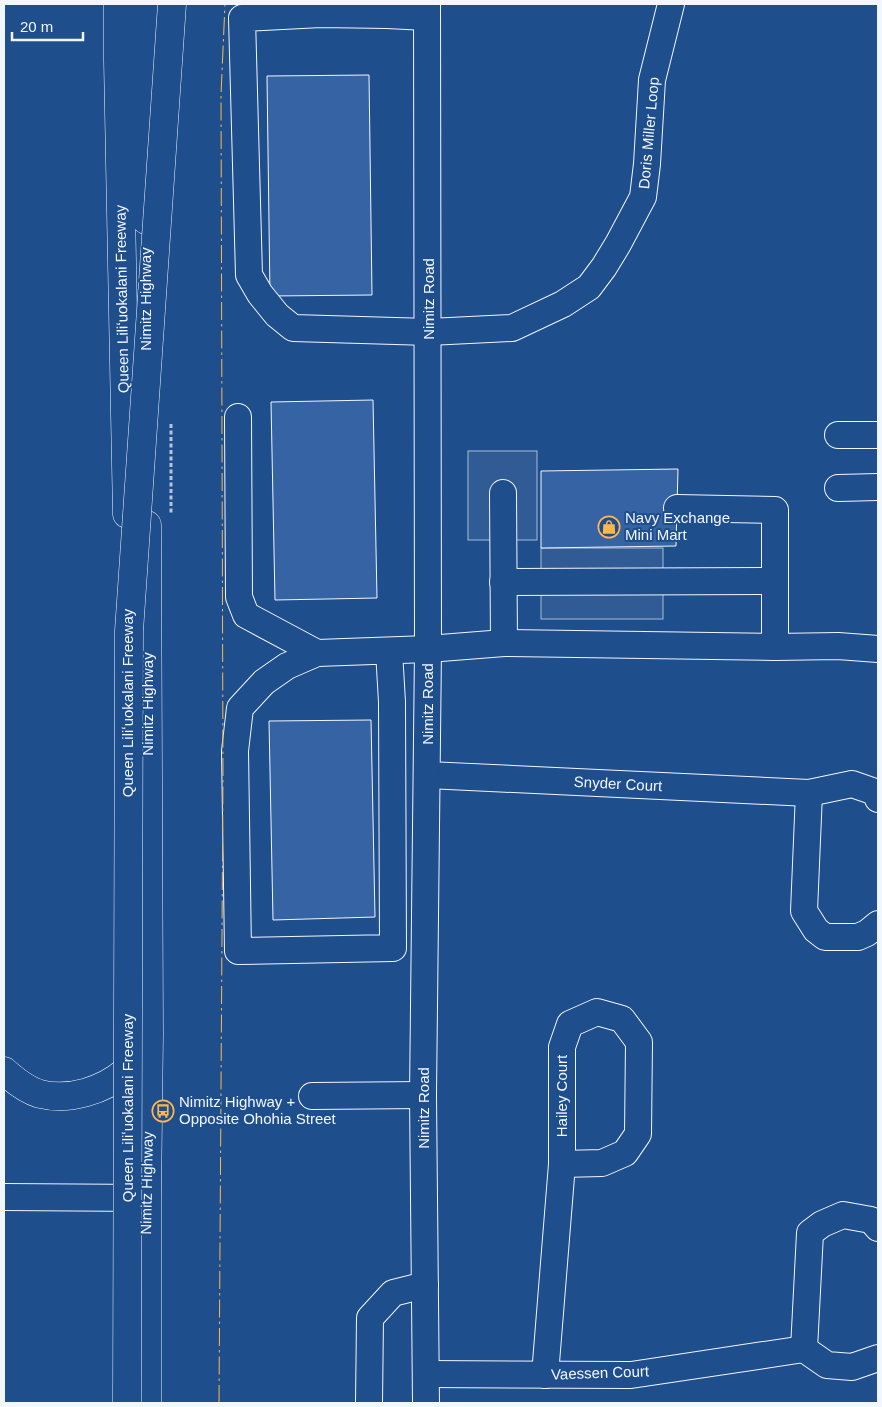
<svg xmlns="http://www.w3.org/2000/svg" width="882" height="1407" viewBox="0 0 882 1407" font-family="Helvetica,sans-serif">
<rect width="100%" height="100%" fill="#1f4e8c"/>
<g fill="#305b95" stroke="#a8bbd7">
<rect x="468" y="451" width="69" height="89"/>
<rect x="541" y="548" width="122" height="71"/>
</g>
<g fill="#3563a3" stroke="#f2f6ff">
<path d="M369 75 372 295 270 296 267 76Z"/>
<path d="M373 400 377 598 275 600 271 402Z"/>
<path d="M678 469 676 546 541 548V471Z"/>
<path d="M371 720 375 917 273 920 269 721Z"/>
</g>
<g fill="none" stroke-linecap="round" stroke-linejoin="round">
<g stroke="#f2f6ff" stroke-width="28">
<g id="minor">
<path d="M427 17 387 15 321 14 242 18 249 275 260 294 277 315 293 328 429 332 512 328 563 304 589 287 604 267 618 244 643 197 647 164 652 80 671 4"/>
<path d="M238 417 239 597 246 615 317 653"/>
<path d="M838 435H878"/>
<path d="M838 488 878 487"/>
<path d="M503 493 504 643"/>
<path d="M677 508 775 510V647"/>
<path d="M503 582 775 581"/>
<path d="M389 651 392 702 393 948 238 951 235 751 240 708 264 682 287 666 317 653 428 649 504 643 775 647 838 646 878 649"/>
<path d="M428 775 809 793 852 784 875 792 878 799"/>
<path d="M809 793 804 911 816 930 825 937H858L867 933 878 924"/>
<path d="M312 1096 423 1095"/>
<path d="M4 1197 147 1198"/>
<path d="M804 1349 810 1233 822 1224 843 1215 871 1220 878 1228"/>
<path d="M426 1374 631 1375 804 1349 827 1365 852 1367 878 1358"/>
<path d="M545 1375 562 1164V1047L570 1024 597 1012 622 1019 639 1042 638 1134 625 1153 602 1163 562 1164"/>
<path d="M369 1403 370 1318 393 1293 425 1285"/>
<path d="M426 1403 423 1095 428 649 427 4"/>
</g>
</g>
<g stroke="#f2f6ff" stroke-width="29">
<g id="major">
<path d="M145 4 146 220"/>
<path d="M4 1071C14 1080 26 1090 40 1094 69 1101 103 1091 126 1071 132 1066 138 1062 141 1054"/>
<path d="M147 1403V1198L149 1034 147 525"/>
</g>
</g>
<g stroke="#f2f6ff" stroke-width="29">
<path id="highway" d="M118 4V61L127 514"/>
</g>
<path stroke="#b3c4dc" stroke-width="3" stroke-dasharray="4 2.5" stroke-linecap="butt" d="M171 424V515"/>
<use href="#minor" stroke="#1f4e8c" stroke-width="26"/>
<use href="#major" stroke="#1f4e8c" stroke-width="28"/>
<use href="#highway" stroke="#1f4e8c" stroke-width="28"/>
<g stroke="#f2f6ff" stroke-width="29" stroke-linecap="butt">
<path id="highway-bridge" d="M127 1403 129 631 172 4"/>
</g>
<use href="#highway-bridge" stroke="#1f4e8c" stroke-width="28"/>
<path stroke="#ffb74d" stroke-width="1" stroke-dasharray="18 4 2.5 4" stroke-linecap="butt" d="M219 1403 223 776 221 95 225 4"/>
</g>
<defs>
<g id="shop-ring" transform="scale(1.125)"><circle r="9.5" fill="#1f4e8c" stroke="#ffb74d" stroke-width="1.5"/><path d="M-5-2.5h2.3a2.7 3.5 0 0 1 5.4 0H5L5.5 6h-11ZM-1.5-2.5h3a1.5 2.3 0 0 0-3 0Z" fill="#ffb74d"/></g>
<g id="bus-ring" transform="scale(1.125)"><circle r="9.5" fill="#1f4e8c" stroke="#ffb74d" stroke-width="1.5"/><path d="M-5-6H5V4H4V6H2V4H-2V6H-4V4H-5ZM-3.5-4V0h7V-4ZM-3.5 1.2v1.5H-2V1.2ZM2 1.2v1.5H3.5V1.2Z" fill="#ffb74d"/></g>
</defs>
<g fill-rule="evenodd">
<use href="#shop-ring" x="609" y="527"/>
<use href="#bus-ring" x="163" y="1111"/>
</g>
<g text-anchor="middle" stroke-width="4" stroke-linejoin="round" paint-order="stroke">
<g font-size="15" fill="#f2f6ff" stroke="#1f4e8c">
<text transform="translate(649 133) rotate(-85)" y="5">Doris Miller Loop</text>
<text transform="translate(122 299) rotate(-91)" y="5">Queen Liliʻuokalani Freeway</text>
<text transform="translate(146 299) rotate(-90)" y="5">Nimitz Highway</text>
<text transform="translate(429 299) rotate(-90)" y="5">Nimitz Road</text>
<text transform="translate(128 703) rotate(-90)" y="5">Queen Liliʻuokalani Freeway</text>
<text transform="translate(148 704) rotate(-90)" y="5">Nimitz Highway</text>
<text transform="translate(428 704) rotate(-90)" y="5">Nimitz Road</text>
<text transform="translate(618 784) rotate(3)" y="5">Snyder Court</text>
<text transform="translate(562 1096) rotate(-90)" y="5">Hailey Court</text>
<text transform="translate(128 1108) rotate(-90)" y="5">Queen Liliʻuokalani Freeway</text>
<text transform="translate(424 1108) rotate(-90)" y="5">Nimitz Road</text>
<text transform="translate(147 1183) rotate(-89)" y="5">Nimitz Highway</text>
<text transform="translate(600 1373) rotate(-2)" y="5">Vaessen Court</text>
</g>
<g font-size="15" fill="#f2f6ff" stroke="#1f4e8c" text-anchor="start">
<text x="625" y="523">Navy Exchange<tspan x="625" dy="17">Mini Mart</tspan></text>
<text x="179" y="1107">Nimitz Highway +<tspan x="179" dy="17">Opposite Ohohia Street</tspan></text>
</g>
</g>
<rect width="882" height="1407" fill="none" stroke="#f2f6ff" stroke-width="10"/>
<path d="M12 32v8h71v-8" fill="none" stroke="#f2f6ff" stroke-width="2.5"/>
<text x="20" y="32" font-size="15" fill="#f2f6ff" stroke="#1f4e8c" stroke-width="4" paint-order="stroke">20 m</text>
</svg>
